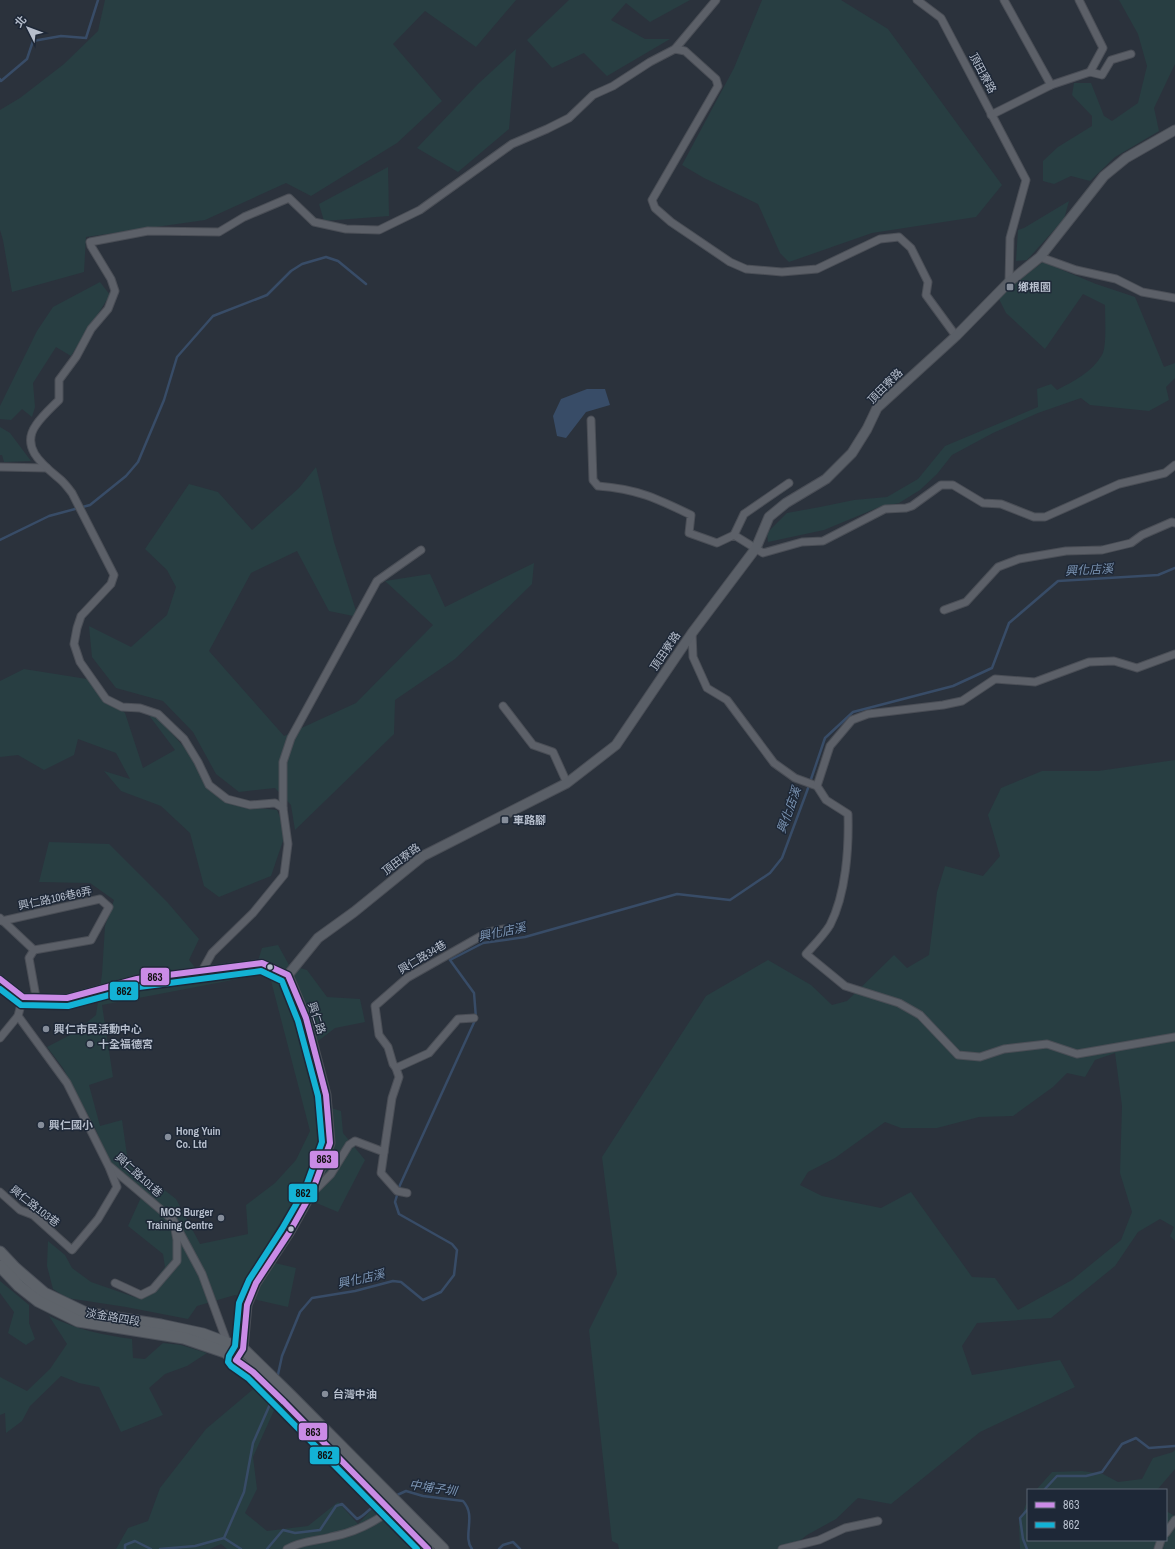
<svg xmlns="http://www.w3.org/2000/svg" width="1175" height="1549" viewBox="0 0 1175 1549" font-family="'Archivo Narrow','Noto Sans TC',sans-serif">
<rect width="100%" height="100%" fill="#2b323c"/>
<g fill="#283e42" fill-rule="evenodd">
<path d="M105 0H516L476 47 425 11 393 44 442 101 397 143 311 196 286 183 205 220 86 237 84 272 12 292 3 240 0 230V110L20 98 64 64 98 31Z"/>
<path d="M569 0H690L650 22 626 3 611 20 645 39H670L607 76 584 53 552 68 527 40Z"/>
<path d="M762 0H841L888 29 1002 185 976 217 872 233 789 262 780 253 758 204 704 178 682 165 734 68Z"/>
<path d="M1119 0H1175V64L1154 108 1159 131 1115 157 1090 181 1071 176 1054 184 1043 181V161L1058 147 1092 126V116L1072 95 1074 83H1091L1104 116 1112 121 1138 103 1147 66 1138 34Z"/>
<path d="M516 49 509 129 458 172 417 148 478 84Z"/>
<path d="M388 167 389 216 324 221 319 204Z"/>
<path d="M1069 201 1064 219 1027 260 1016 261 1018 230 1024 228Z"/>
<path d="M1043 262 1096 284 1135 297 1164 367 1175 363V378L1166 387 1169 400 1149 411 1090 405 1081 398 1038 413 993 433 952 455 937 474 920 490 899 503 877 508 824 530 768 542 767 533 787 513 820 507 854 500 887 497 918 479 945 446 1038 407 1037 389 1051 384 1057 390C1074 381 1092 372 1102 355 1107 347 1105 316 1105 305L1083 294 1045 349 1006 313 999 299 1016 282Z"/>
<path d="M100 282 110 295 71 356 56 347 33 383 35 407 32 417 22 409 11 420 0 419V406L37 331 53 307Z"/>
<path d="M0 427 10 433 31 461 4 462 2 455H0Z"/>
<path d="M316 467 334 542 358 617 329 611 297 551 251 573 209 651 284 736 356 703 433 625 385 581 430 574 445 607 534 563 532 584 455 659 395 700 394 734 295 830 291 805 275 788 239 792 216 774 193 732 163 701 116 688 92 657 89 626 131 647 167 615 176 587 167 570 145 549 189 484 218 492 252 530 299 488Z"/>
<path d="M24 669 87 679 125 713 143 768 175 750 148 714 157 717 193 757 206 787 233 805 277 810 286 832 271 876 219 897 204 886 190 833 161 806 121 791 104 771 130 779 116 753 78 739 74 755 44 770 18 755 0 757V681Z"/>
<path d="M1175 760V1241L1170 1236 1174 1227 1160 1219 1138 1232 1115 1266 1051 1318 977 1323 962 1346 972 1375 1060 1360 1075 1387 980 1432 891 1504 858 1498 836 1519 807 1535 789 1549H619L618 1544 612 1541 589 1330 617 1274 602 1157 706 996 768 960 811 985 832 1005 847 1001 894 955 907 968 929 955 937 892 945 866 983 876 1000 856 988 815 1001 788 1042 771H1098ZM1115 1053 1122 1106 1120 1173 1132 1212 1121 1240 1072 1280 1018 1310 995 1278 972 1277 911 1192 881 1208 822 1196 800 1185 808 1172 835 1158 885 1122 901 1128H937L979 1117 1013 1116 1053 1087 1067 1073 1085 1077 1095 1060Z"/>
<path d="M49 842 109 844 168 903 199 939 189 960 202 976 256 967 262 948 278 945 289 965 307 970 327 997 360 999 365 1022 335 1028 304 1052 318 1104 341 1111 343 1133 365 1160 338 1212 297 1195 258 1259 296 1268 288 1307 235 1295 197 1306 188 1319 126 1307 67 1298 53 1289 47 1266 48 1241 65 1255 72 1268 91 1282 140 1299 165 1267 163 1254 128 1226 143 1193 110 1163 95 1128 63 1068 47 1047 74 1033 96 1015 102 974 105 926 114 900 90 883 39 882ZM269 973 310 1131 296 1160 275 1183 246 1205 248 1234 200 1244 176 1199 128 1162 122 1120 100 1126 89 1085 113 1077 102 1005Z"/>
<path d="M0 1281 29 1305V1323L35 1339 26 1345 8 1333 14 1312 0 1293Z"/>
<path d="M49 1316C75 1329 103 1335 132 1339L133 1358 145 1359 163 1343 181 1345 207 1353 187 1366 165 1374 149 1388 163 1415 121 1432 99 1387 79 1383 61 1376 30 1406 22 1421 6 1433 5 1413 0 1415V1377L27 1391 50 1369 67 1344Z"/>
<path d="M257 1386 276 1406 253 1457 257 1489 245 1513 267 1531 308 1526 338 1502 358 1524 377 1504 418 1549H227L221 1544 210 1549H116L128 1528 148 1521 160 1488 206 1429Z"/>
<path d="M1175 1450V1469L1157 1490H1036L1052 1472 1082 1471 1103 1474 1118 1482 1142 1479 1153 1458 1173 1452Z"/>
<path d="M1028 1499V1540H1166V1511L1175 1516V1549H1020L1019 1523Z"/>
</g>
<path fill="#384c67" d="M587 389H605L610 405 586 412 566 438 557 436 553 416 561 399Z"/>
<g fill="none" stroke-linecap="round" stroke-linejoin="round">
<g stroke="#384c67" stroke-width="2.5">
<path d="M0 79 1 81 27 59 33 41 61 36 86 38 98 0"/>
<path d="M0 540 49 516 90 505 126 476 138 462 164 400 177 357 213 316 267 295 291 271 302 264 326 257 338 261 366 284"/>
<path d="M277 1379 282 1356 300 1312 312 1298 355 1291 393 1281 401 1282 423 1300 441 1292 454 1275 457 1250 452 1244 399 1214 395 1202 400 1185 476 1018 474 993 450 960 483 943 525 937 677 894 730 900 770 873 782 858 807 791 825 738 853 712 953 686 992 668 1009 623 1058 581 1158 575 1175 568"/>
<path d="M1044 1490 1057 1476H1086L1102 1472 1122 1444 1136 1438 1149 1448 1175 1446"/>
<path d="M395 1496 406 1491 423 1496 463 1501C477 1516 462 1536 472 1549"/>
<path d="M224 1538 241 1549"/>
<path d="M125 1549V1545L135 1541 151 1549"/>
<path d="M160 1549 195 1546 224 1538 244 1492 253 1443 271 1402 273 1395"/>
<path d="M267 1549 283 1530 295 1533 320 1530 336 1506 342 1504 357 1519C366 1515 370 1507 379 1503"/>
<path d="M499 1549 503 1545 513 1542 520 1549"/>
<path d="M1027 1549 1023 1539 1020 1518 1028 1509"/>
</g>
<g stroke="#4a4e56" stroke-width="9">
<g id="street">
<path d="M917 0 941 18 1026 180 1010 238 1009 282"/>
<path d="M1004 0 1051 85"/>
<path d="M1079 0 1103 48 1090 72"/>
<path d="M675 49 716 0"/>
<path d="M991 115 1051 85 1090 72 1102 75 1111 60 1131 54"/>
<path d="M1040 257 1076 270 1116 279 1142 292 1175 298"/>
<path d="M591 420 593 480 598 486C637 489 656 498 691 515L689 533 717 543 734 535 763 553 802 542 823 541 885 509 906 508 912 506 941 485H953L983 503 1001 504 1034 517H1045L1119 484 1165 473 1175 465"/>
<path d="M0 467 47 468"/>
<path d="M734 535 744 514 789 483"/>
<path d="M944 610 966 602 998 567 1019 559 1066 551 1102 550 1131 543 1142 535 1172 522 1175 523"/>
<path d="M692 633 693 657 707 688 727 700 774 763 795 778 817 786 826 800 848 814C849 848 846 894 830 925 824 935 814 945 806 954L845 986 899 1003 920 1015 958 1055 980 1057 1004 1049 1047 1044 1077 1054 1175 1037"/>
<path d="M503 706 533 745 553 752 567 783"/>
<path d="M817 786 830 746 852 720 868 714 943 705 962 701 995 679 1035 682 1089 662 1114 661 1137 668 1175 654"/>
<path d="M283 808V762L291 738 377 581 421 550"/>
<path d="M0 918 34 950 29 958 36 997"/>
<path d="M2 921 100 899 109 907 91 940 34 950"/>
<path d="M202 971 212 953 253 913 284 875 288 844 283 808 275 803 250 805 227 799 209 785 198 762 184 739 158 714 140 708 122 707 106 699 80 662 74 644 77 628 81 616 111 584 114 575 72 493C69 489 66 485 62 481 46 467 19 449 36 425 42 416 51 408 59 400V380L76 357 91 329 108 309 115 291 111 279 91 246 90 242 148 231 219 232 244 217 289 198 314 222 346 229 379 230 420 210 512 144 547 129 569 118 593 95 613 86 650 62 675 49 685 51 716 79 718 86 652 200 655 208 671 222 730 262 746 269 782 272 817 269 880 239 899 237 911 248 928 282 926 295 956 336"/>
<path d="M0 979 23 997 67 998 137 979 262 963 288 975"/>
<path d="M23 997 18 1016 67 1083 108 1165 173 1220 202 1274 227 1342 226 1344"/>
<path d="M0 1038 18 1016"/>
<path d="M396 1068 429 1053 458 1019 474 1018"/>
<path d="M384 1152 381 1173 397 1191 407 1193"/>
<path d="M314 1191 331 1174 349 1145 355 1141 384 1152 392 1098 399 1077 396 1068 393 1064 388 1047 379 1035 375 1006 407 978 488 932 504 929"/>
<path d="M0 1192 20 1210 33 1215 72 1250 98 1219 117 1187 109 1167"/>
<path d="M115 1283 141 1295 153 1289 177 1261V1240L175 1229"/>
<path d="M1166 1533 1175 1520"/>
<path d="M287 1549C300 1541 316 1541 331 1537 353 1533 375 1522 392 1509"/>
<path d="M782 1549 819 1540 845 1528 878 1521"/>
<path d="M1158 1549 1161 1540"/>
</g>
</g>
<g stroke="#4a4e56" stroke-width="11">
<path id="secondary" d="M236 1360 243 1349 247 1305 256 1283 289 1233 312 1192 330 1143 326 1095 306 1018 288 975 318 938 354 912 423 856 567 783 616 745 692 633 756 548 769 517 786 503 826 479 852 453 867 429 877 408 956 336 1009 282 1040 257 1104 176 1126 158 1175 130"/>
</g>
<g stroke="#494e57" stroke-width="13">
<g id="primary">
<path d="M0 1252 15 1268 44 1293 86 1313 161 1325 203 1334 243 1349 290 1395 443 1549"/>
<path d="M0 1266 19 1286 38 1301 78 1321 184 1338 225 1352 236 1360 253 1372 284 1402 428 1549"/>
</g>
</g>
<use href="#street" stroke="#5c6068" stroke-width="7"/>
<use href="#secondary" stroke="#5a5f67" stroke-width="9"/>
<use href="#primary" stroke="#5e636a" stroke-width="11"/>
<g stroke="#1e2837" stroke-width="9">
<path id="bus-1" d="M0 979 23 997 67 998 137 979 262 963 288 975 306 1018 326 1095 330 1143 312 1192 289 1233 256 1283 247 1305 243 1349 236 1360 253 1372 284 1402 428 1549"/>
</g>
<g stroke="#1e2837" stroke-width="9">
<path id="bus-2" d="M0 989 21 1005 68 1006 139 987 261 971 282 981 298 1021 318 1096 322 1142 305 1189 282 1229 249 1280 239 1303 235 1346 229 1356 228 1362 231 1366 248 1378 278 1408 417 1549"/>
</g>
<use href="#bus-1" stroke="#ca8be6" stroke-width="6"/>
<use href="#bus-2" stroke="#13b2d5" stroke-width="6"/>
</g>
<g fill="#858d9a" stroke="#1e2837" stroke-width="1.5">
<rect x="1006" y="283" width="8" height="8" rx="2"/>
<rect x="501" y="816" width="8" height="8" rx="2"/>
<circle cx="46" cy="1029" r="4"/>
<circle cx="90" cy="1044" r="4"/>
<circle cx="41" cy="1125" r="4"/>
<circle cx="168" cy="1137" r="4"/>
<circle cx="221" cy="1218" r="4"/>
<circle cx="325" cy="1394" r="4"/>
</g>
<g fill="#b6becc" stroke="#1e2837" stroke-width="1.5">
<circle cx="270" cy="967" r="3.5"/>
<circle cx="291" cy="1229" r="3.5"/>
</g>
<g text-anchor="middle" stroke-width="3" stroke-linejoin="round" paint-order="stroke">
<g font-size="11" fill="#b6becc" stroke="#1e2837">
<text transform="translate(983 73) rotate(62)" y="4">頂田寮路</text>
<text transform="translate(885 386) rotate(-45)" y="4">頂田寮路</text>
<text transform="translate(665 651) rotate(-56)" y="4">頂田寮路</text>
<text transform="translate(401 859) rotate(-37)" y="4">頂田寮路</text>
<text transform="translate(55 898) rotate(-12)" y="4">興仁路106巷6弄</text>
<text transform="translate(422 957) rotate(-31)" y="4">興仁路34巷</text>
<text transform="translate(317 1018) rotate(72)" y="4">興仁路</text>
<text transform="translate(139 1175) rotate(42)" y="4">興仁路101巷</text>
<text transform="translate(35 1206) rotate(38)" y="4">興仁路103巷</text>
<text transform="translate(113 1317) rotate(10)" y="4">淡金路四段</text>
</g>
<g font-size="11" font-weight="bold" fill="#b6becc" stroke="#1e2837" text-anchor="start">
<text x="1018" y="291">鄉根園</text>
<text x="513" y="824">車路腳</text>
<text x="54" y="1033">興仁市民活動中心</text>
<text x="98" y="1048">十全福德宮</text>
<text x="49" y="1129">興仁國小</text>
<text x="176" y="1135">Hong Yuin<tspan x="176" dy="13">Co. Ltd</tspan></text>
<text x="213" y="1216" text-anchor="end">MOS Burger<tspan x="213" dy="13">Training Centre</tspan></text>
<text x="333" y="1398">台灣中油</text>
</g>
<g font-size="12" font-style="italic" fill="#7c95b4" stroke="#1e2837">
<text transform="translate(1089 570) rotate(-3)" y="4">興化店溪</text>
<text transform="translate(789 810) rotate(-70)" y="4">興化店溪</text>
<text transform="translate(502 932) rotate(-12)" y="4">興化店溪</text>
<text transform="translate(361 1279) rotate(-13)" y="4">興化店溪</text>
<text transform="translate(433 1488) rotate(8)" y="4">中埔子圳</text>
</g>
</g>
<g stroke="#1e2837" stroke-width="1.5">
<rect x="140" y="967" width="30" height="19" rx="4" fill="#ca8be6"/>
<rect x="109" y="981" width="30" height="20" rx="4" fill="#13b2d5"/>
<rect x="309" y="1150" width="30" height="19" rx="4" fill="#ca8be6"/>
<rect x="288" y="1183" width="30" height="20" rx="4" fill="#13b2d5"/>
<rect x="298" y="1422" width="30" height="19" rx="4" fill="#ca8be6"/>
<rect x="309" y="1446" width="31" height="19" rx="4" fill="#13b2d5"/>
</g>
<g font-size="11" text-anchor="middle" font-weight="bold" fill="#111">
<text x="155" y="981">863</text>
<text x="124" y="995">862</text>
<text x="324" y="1163">863</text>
<text x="303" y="1197">862</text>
<text x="313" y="1436">863</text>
<text x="325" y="1459">862</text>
</g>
<rect x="1027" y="1489" width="140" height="52" fill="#1e2837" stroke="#5b6473"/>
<rect x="1035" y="1502" width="20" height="6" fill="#ca8be6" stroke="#5b6473"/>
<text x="1063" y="1509" font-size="12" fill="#b6becc">863</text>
<rect x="1035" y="1522" width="20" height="6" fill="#13b2d5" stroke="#5b6473"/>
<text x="1063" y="1529" font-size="12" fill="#b6becc">862</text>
<g transform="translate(28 28) rotate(312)" stroke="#1e2837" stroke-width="3" paint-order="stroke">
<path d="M0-3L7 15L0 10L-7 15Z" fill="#b6becc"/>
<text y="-6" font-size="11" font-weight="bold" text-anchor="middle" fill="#b6becc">北</text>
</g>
</svg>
